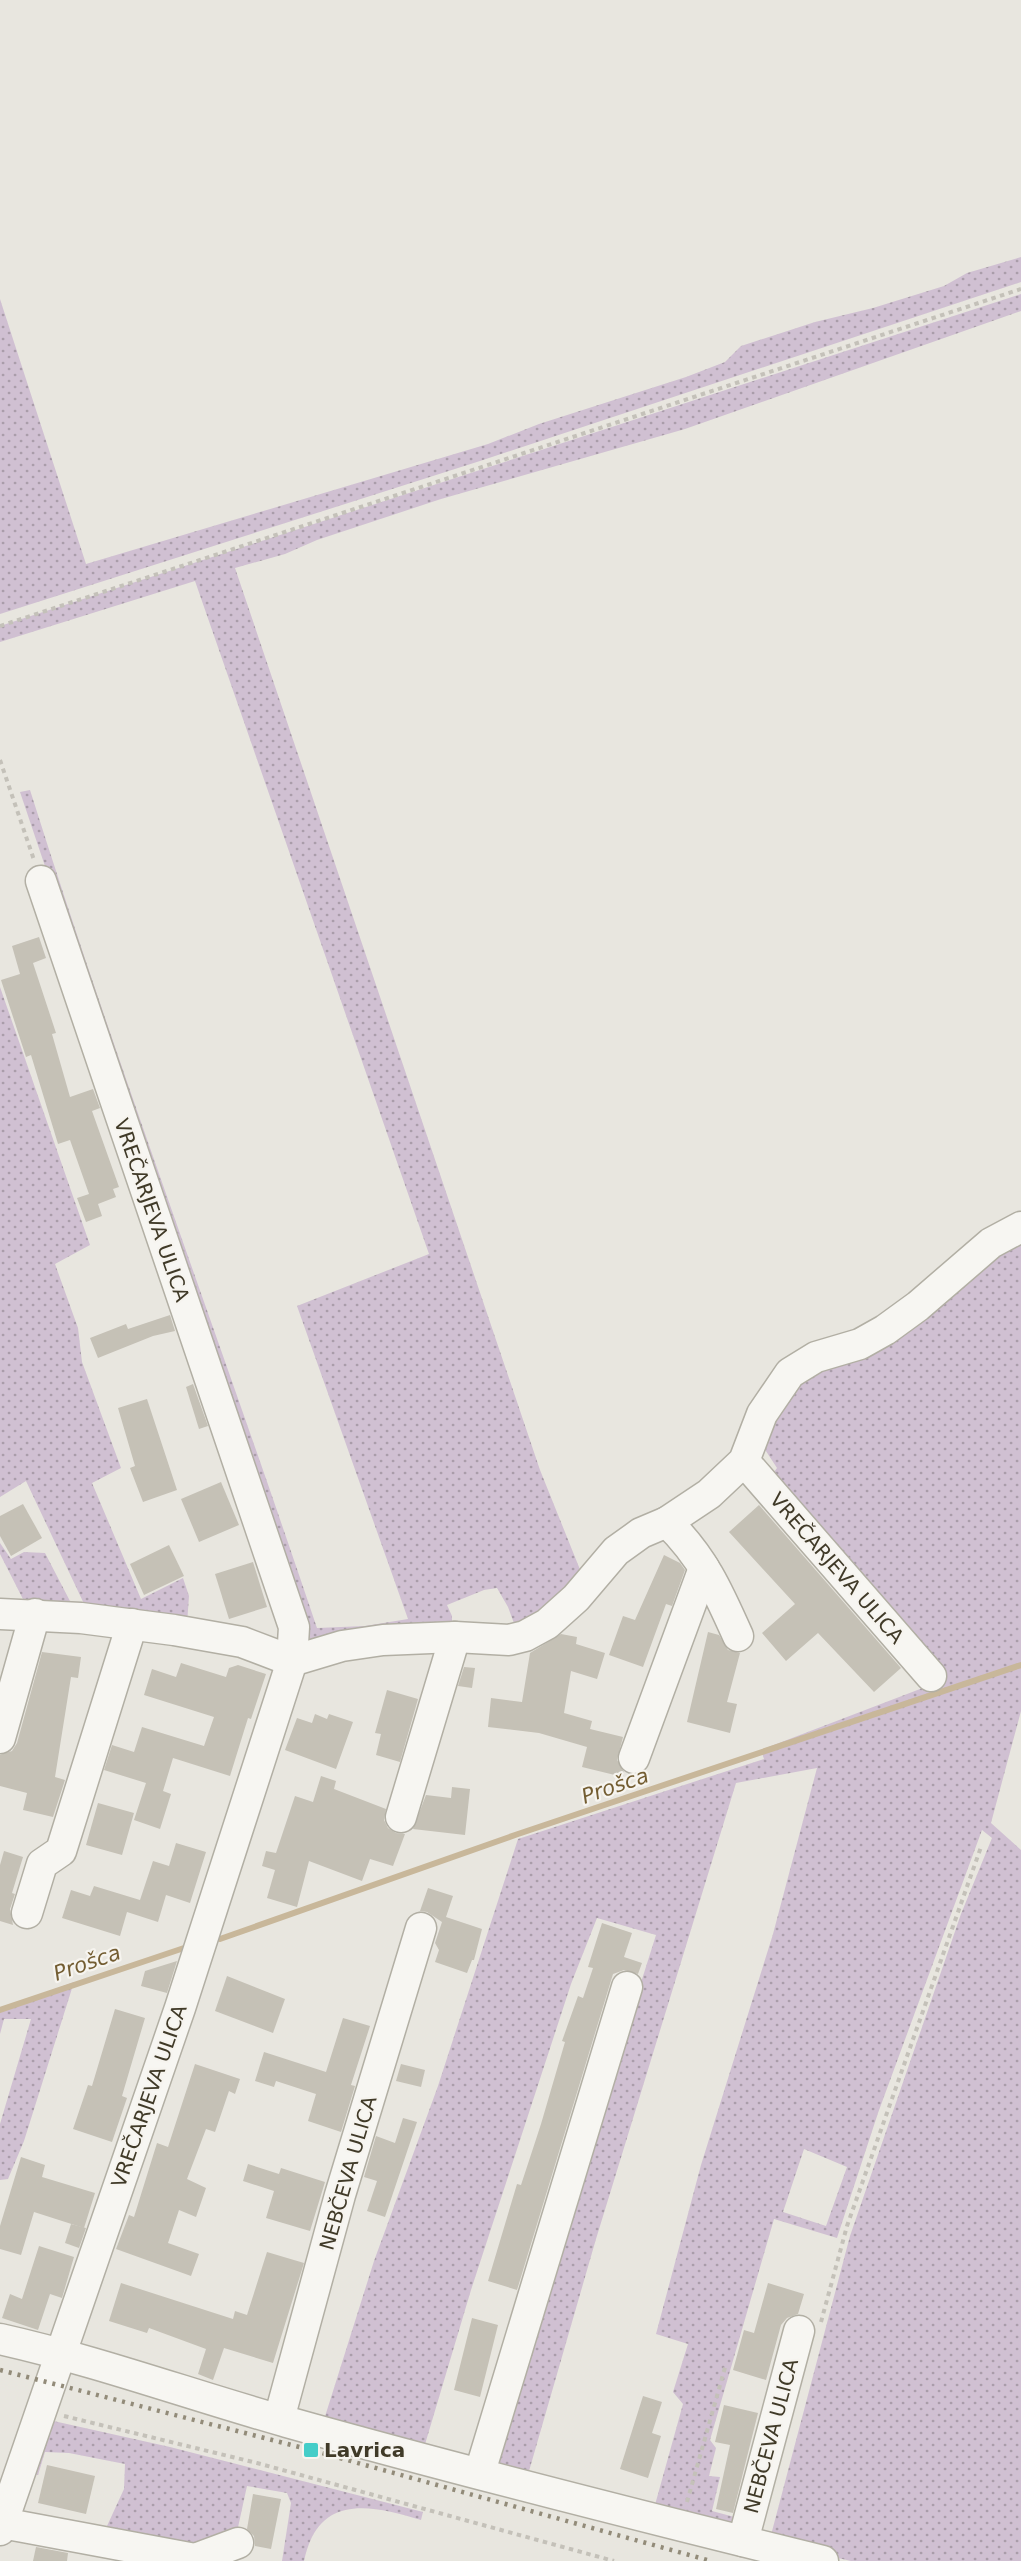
<svg xmlns="http://www.w3.org/2000/svg" width="1021" height="2561" viewBox="0 0 1021 2561" font-family="'DejaVu Sans',sans-serif">
<defs>
<pattern id="grass-dots" width="8" height="8" patternUnits="userSpaceOnUse" patternTransform="scale(1.5)"><rect width="8" height="8" fill="#d0c0d2"/><path d="M2 2h.1M6 6h.1" fill="none" stroke="#aa9daa" stroke-width="1.8" stroke-linecap="round"/></pattern>
</defs>
<rect width="100%" height="100%" fill="#e8e6df"/>
<g fill="url(#grass-dots)" fill-rule="evenodd">
<path d="M1021 257V282L480 461 0 614V299L86 564 488 444 539 424 686 377 725 362 741 346 815 322 873 308 944 286 967 273Z"/>
<path d="M1021 294V311L685 429 441 499 317 540 285 554 235 568 540 1470 583 1577 562 1603 515 1626 508 1607 497 1588 484 1590 447 1605 452 1616V1624L311 1642 304 1634 20 792 30 790C119 1072 223 1348 317 1628L365 1626 408 1619 297 1306 429 1254 195 581 0 642V626Z"/>
<path d="M0 987 90 1245 55 1264 78 1328 82 1362 121 1468 92 1483 141 1599 183 1578 189 1596 187 1624 86 1608 26 1481 0 1497Z"/>
<path d="M1021 1234V1711L991 1823 1021 1850V2561H851L804 2550 771 2535 850 2236 961 1914 992 1838 982 1830 878 2113 837 2238 774 2219 710 2440 716 2448 709 2476 720 2477 712 2511 742 2519 738 2534 653 2512 683 2404 673 2392 688 2344 656 2334 701 2165 773 1934 817 1768 736 1783 596 2239 527 2478 488 2467 656 1935 597 1918 571 1984 471 2290 423 2451 322 2426 374 2261 438 2086 518 1839 764 1759 761 1750 941 1681 768 1480 777 1468 764 1448 786 1385ZM804 2149 847 2167 826 2226 783 2212Z"/>
<path d="M0 1543 11 1559 24 1552 45 1553 71 1603 26 1605 0 1554Z"/>
<path d="M74 1982 24 2141 8 2179 0 2180V2124L31 2019H4L0 2034V2009Z"/>
<path d="M49 2420 170 2447 423 2512 421 2520C369 2504 318 2494 304 2561H282L291 2503 287 2493 247 2486 237 2532 194 2549 144 2542 107 2526 124 2489 125 2464 69 2453 45 2452 38 2475 30 2473Z"/>
</g>
<g fill="none" stroke-linecap="round" stroke-linejoin="round">
<g stroke="#c8b79a" stroke-width="6">
<path d="M220 1939 518 1834 1021 1665"/>
<path d="M0 2010 184 1948"/>
</g>
</g>
<g fill="#c5c1b6">
<path d="M39 937 46 958 33 963 56 1033 52 1034 70 1097 93 1089 100 1108 92 1111 119 1187 113 1189 116 1197 98 1204 102 1216 86 1222 77 1198 89 1194 70 1140 58 1144 31 1055 26 1057 1 980 20 974 12 946Z"/>
<path d="M170 1315 175 1331 153 1336 98 1358 90 1338 126 1324 128 1329Z"/>
<path d="M193 1384 208 1426 199 1429 186 1387Z"/>
<path d="M147 1399 177 1490 143 1502 130 1468 135 1466 118 1408Z"/>
<path d="M221 1482 239 1525 199 1542 181 1499Z"/>
<path d="M23 1504 42 1538 11 1556 0 1536V1516Z"/>
<path d="M759 1505 901 1668 874 1692 818 1633 786 1661 762 1633 795 1604 729 1532Z"/>
<path d="M169 1545 184 1576 144 1595 130 1564Z"/>
<path d="M664 1555 680 1563 685 1570 672 1606 666 1604 643 1667 609 1655 623 1616 635 1620Z"/>
<path d="M253 1562 267 1607 229 1619 215 1574Z"/>
<path d="M708 1632 719 1635 728 1650 740 1653 727 1702 737 1704 730 1733 687 1722Z"/>
<path d="M561 1634 577 1637 576 1644 605 1653 597 1679 571 1671 564 1713 592 1721 590 1729 623 1737 617 1760 624 1772 623 1777 582 1767 587 1747 539 1733 488 1727 491 1698 522 1702 530 1653Z"/>
<path d="M42 1652 81 1657 78 1678 71 1677 55 1777 65 1780 53 1817 23 1810 27 1793 0 1786V1755L12 1751 17 1743Z"/>
<path d="M181 1663 226 1677 229 1668 238 1665 266 1674 251 1719 248 1718 230 1776 173 1758 163 1791 171 1794 160 1829 134 1820 146 1783 104 1770 112 1745 134 1752 142 1727 204 1746 214 1717 144 1695 152 1669 176 1677Z"/>
<path d="M464 1667 475 1668 472 1688 458 1686Z"/>
<path d="M387 1690 418 1699 400 1762 376 1755 381 1734 375 1733Z"/>
<path d="M315 1714 327 1719 329 1714 353 1722 336 1769 285 1750 297 1718 312 1723Z"/>
<path d="M321 1776 336 1781 334 1789 386 1809 384 1820 388 1828 396 1833 405 1834 393 1866 370 1859 362 1881 309 1861 297 1907 267 1898 275 1870 262 1866 266 1851 276 1853 295 1796 313 1802Z"/>
<path d="M452 1787 470 1789 465 1835 413 1829 426 1795 451 1798Z"/>
<path d="M98 1803 134 1813 122 1855 86 1845Z"/>
<path d="M176 1843 206 1852 190 1903 166 1895 158 1922 127 1912 120 1936 62 1918 71 1890 90 1896 94 1886 140 1900 153 1861 169 1866Z"/>
<path d="M4 1851 23 1857 12 1893 15 1894 10 1909 13 1925 0 1921V1865Z"/>
<path d="M428 1888 453 1896 446 1917 482 1929 474 1960H472L467 1973 435 1962 439 1950 435 1943 442 1922 427 1912 420 1911Z"/>
<path d="M602 1923 632 1933 624 1957 642 1963 638 1974 624 1970 613 1974 517 2290 488 2281 517 2184 521 2185 541 2124 565 2042 562 2041 578 1996 583 1998 593 1968 588 1967Z"/>
<path d="M177 1961 167 1993 141 1986 145 1971Z"/>
<path d="M227 1976 285 1999 273 2033 215 2011Z"/>
<path d="M115 2009 145 2018 122 2096 127 2098 112 2142 73 2129 88 2085 92 2086Z"/>
<path d="M343 2018 370 2026 351 2085 355 2086 341 2132 308 2121 316 2094 276 2081 274 2087 255 2081 264 2052 326 2072Z"/>
<path d="M195 2064 240 2079 235 2094 229 2091 215 2132 206 2129 187 2179 206 2188 196 2217 179 2210 168 2243 199 2254 191 2276 116 2249 129 2215 134 2217 157 2143 168 2147Z"/>
<path d="M401 2064 425 2070 421 2087 396 2081Z"/>
<path d="M403 2118 417 2122 385 2217 367 2211 377 2181 364 2177 376 2136 395 2143Z"/>
<path d="M21 2157 45 2165 42 2177 95 2193 84 2228 34 2212 21 2255 0 2249V2226Z"/>
<path d="M248 2164 279 2174 281 2168 325 2182 310 2231 266 2218 274 2191 243 2181Z"/>
<path d="M71 2224 86 2228 79 2248 65 2243Z"/>
<path d="M39 2246 74 2257 62 2298 50 2294 38 2330 2 2318 10 2294 22 2299Z"/>
<path d="M267 2252 304 2263 273 2363 224 2348 213 2380 198 2374 206 2349 149 2328 147 2333 109 2321 121 2283 233 2319 235 2311 247 2315Z"/>
<path d="M768 2283 804 2294 798 2314 787 2318 781 2325 766 2380 733 2370 744 2330 754 2333Z"/>
<path d="M472 2318 498 2325 480 2397 454 2390Z"/>
<path d="M643 2396 662 2402 652 2433 661 2436 648 2478 620 2469Z"/>
<path d="M724 2405 758 2413 733 2513 716 2509 730 2445 715 2442Z"/>
<path d="M47 2465 95 2476 86 2514 38 2503Z"/>
<path d="M253 2494 281 2499 271 2549 255 2546 254 2536 247 2529Z"/>
<path d="M36 2547 68 2553 67 2561H33Z"/>
</g>
<g fill="none" stroke-linecap="round" stroke-linejoin="round">
<g stroke="#b2afa4" stroke-width="33">
<g id="minor">
<path d="M744 1461 931 1676"/>
<path d="M667 1522C703 1557 718 1591 738 1636"/>
<path d="M0 1614 81 1618 174 1630 242 1642 292 1661 342 1646 383 1640 455 1637 509 1640 525 1636 547 1624 576 1598 616 1551 641 1533 667 1522 709 1494 744 1461 762 1414 790 1373 816 1357 860 1344 885 1330 918 1306 991 1243 1021 1227"/>
<path d="M0 1738 35 1614"/>
<path d="M634 1758 704 1568"/>
<path d="M401 1817 455 1637"/>
<path d="M27 1913 42 1864 61 1851 132 1624"/>
<path d="M0 2339C98 2361 191 2395 287 2422 465 2472 644 2517 823 2561"/>
<path d="M279 2419 340 2195 421 1928"/>
<path d="M480 2472 627 1987"/>
<path d="M2 2523 195 2559 238 2543"/>
<path d="M0 2530 180 2008 292 1661 294 1627 41 881"/>
<path d="M743 2541 799 2331"/>
</g>
</g>
<g stroke="#c4c1b9" stroke-width="4" stroke-dasharray="4.5 4.5" stroke-linecap="butt">
<path d="M0 626 1021 289"/>
<path d="M0 760 34 860"/>
<path d="M821 2322 847 2226 981 1847"/>
<path d="M64 2416 257 2463 614 2561"/>
<path d="M687 2502 726 2364"/>
</g>
<use href="#minor" stroke="#f7f6f2" stroke-width="30"/>
<path stroke="#928b79" stroke-width="4.5" stroke-dasharray="3 6" stroke-linecap="butt" d="M0 2370 311 2450 711 2561"/>
</g>
<rect fill="#44cdc8" stroke="#f6f4ef" stroke-width="2" x="303" y="2442" width="16" height="16" rx="3"/>
<g text-anchor="middle" stroke-width="4.5" stroke-linejoin="round" paint-order="stroke">
<g font-size="20" fill="#403a28" stroke="#f6f4ef">
<text transform="translate(152 1210) rotate(71)" y="7">VREČARJEVA ULICA</text>
<text transform="translate(837 1568) rotate(49)" y="7">VREČARJEVA ULICA</text>
<text transform="translate(149 2096) rotate(-71)" y="7">VREČARJEVA ULICA</text>
<text transform="translate(348 2173) rotate(-74)" y="7">NEBČEVA ULICA</text>
<text transform="translate(771 2436) rotate(-75)" y="7">NEBČEVA ULICA</text>
</g>
<g font-size="20" font-weight="bold" fill="#403a28" stroke="#f6f4ef" text-anchor="start">
<text x="324" y="2457">Lavrica</text>
</g>
<g font-size="21" font-style="italic" fill="#735d32" stroke="#f6f4ef">
<text transform="translate(615 1786) rotate(-19)" y="7">Prošca</text>
<text transform="translate(87 1963) rotate(-19)" y="7">Prošca</text>
</g>
</g>
</svg>
